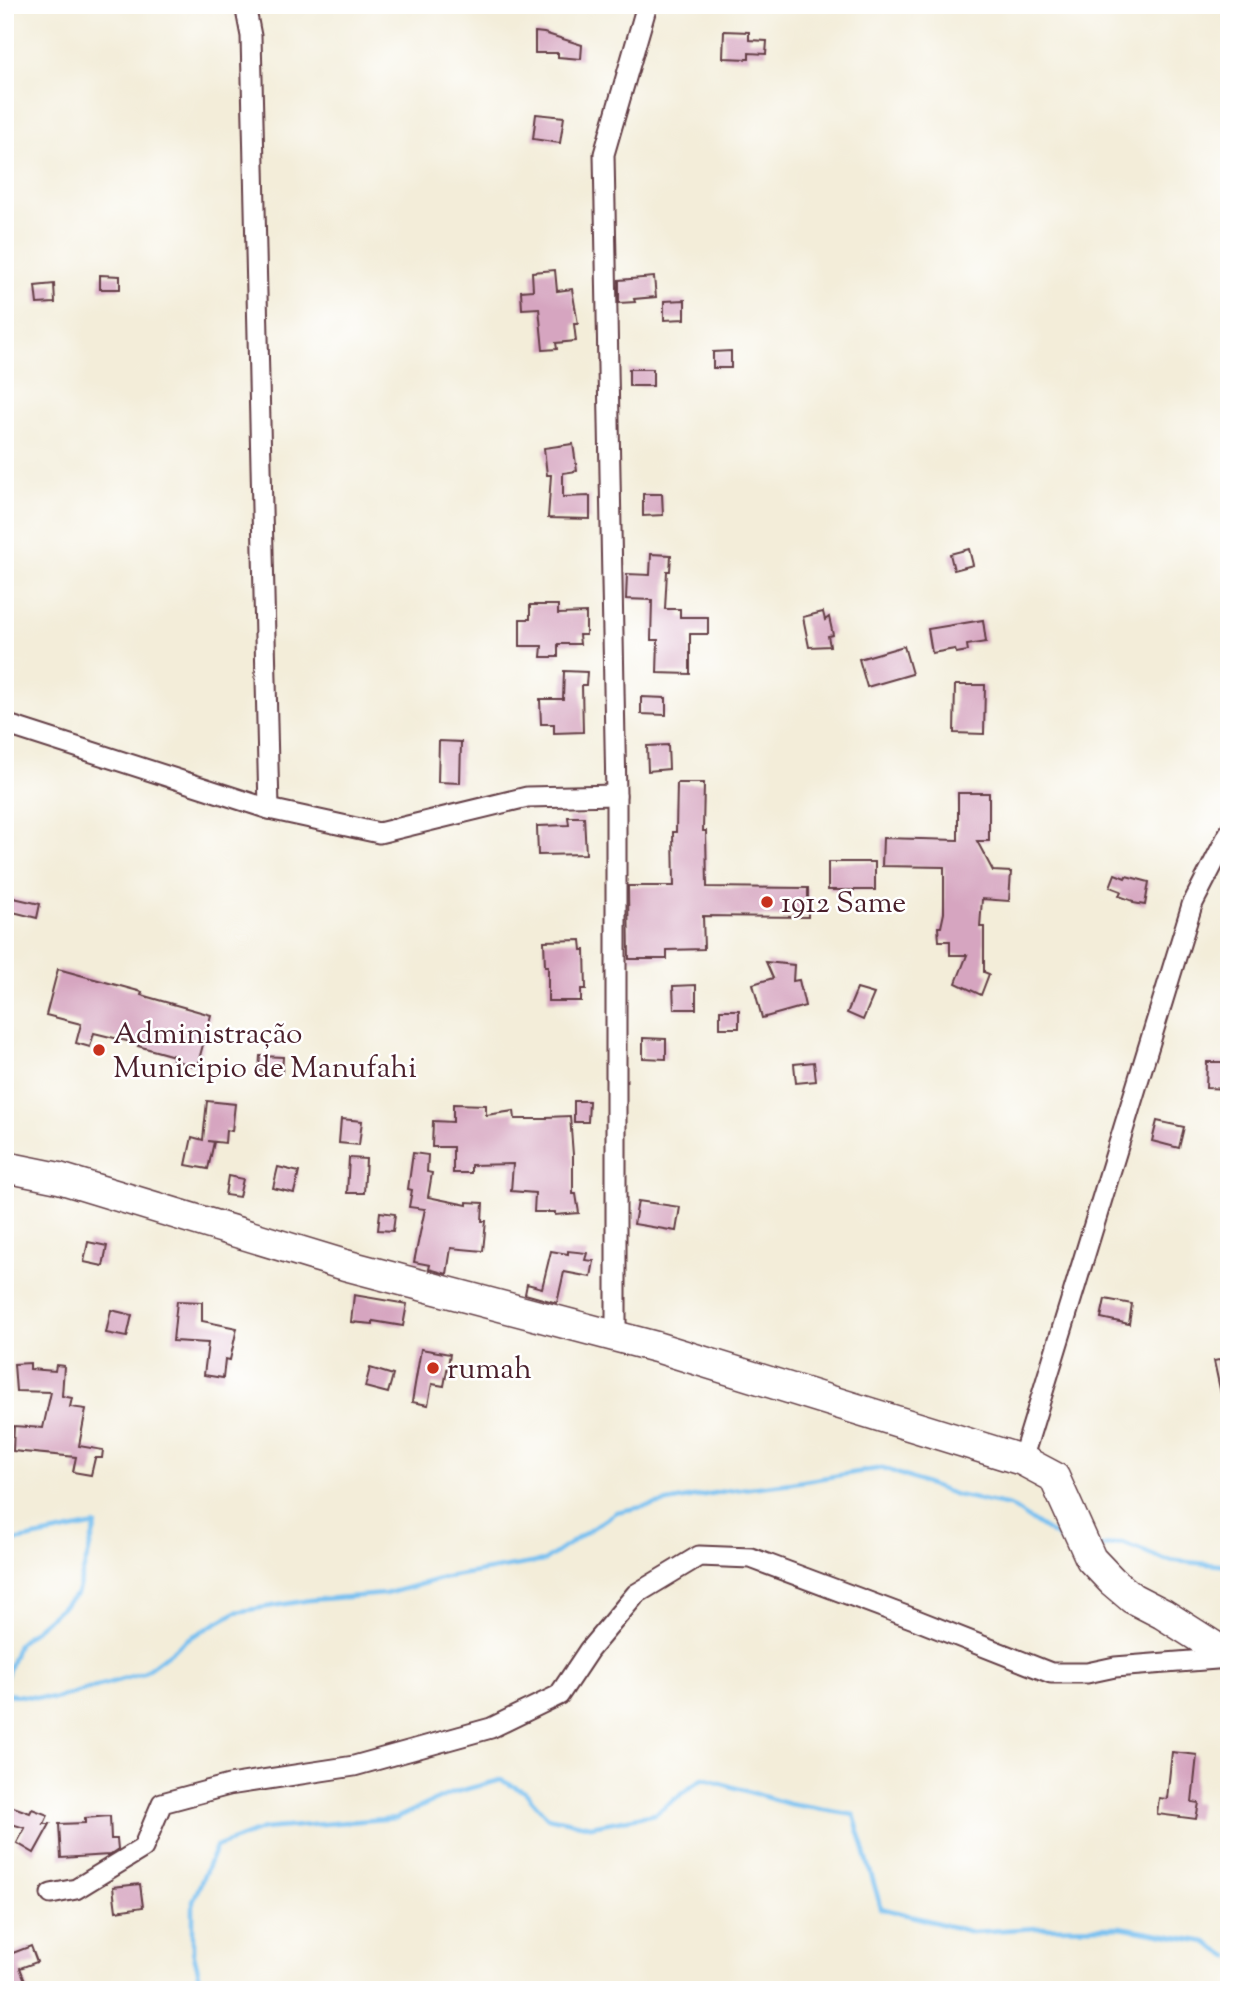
<svg xmlns="http://www.w3.org/2000/svg" width="1234" height="1995" viewBox="0 0 1234 1995" font-family="'Sorts Mill Goudy',serif">
<rect width="100%" height="100%" fill="#fff"/>
<filter id="ink" filterUnits="userSpaceOnUse"><feTurbulence type="fractalNoise" baseFrequency=".0143" numOctaves="2"/><feDisplacementMap in="SourceGraphic" scale="14" xChannelSelector="R" yChannelSelector="G"/><feConvolveMatrix kernelMatrix="1 2 1 2 8 2 1 2 1" color-interpolation-filters="sRGB"/></filter>
<filter id="wash" filterUnits="userSpaceOnUse"><feTurbulence type="fractalNoise" baseFrequency=".00686" numOctaves="4" result="noise"/><feDisplacementMap in="SourceGraphic" scale="28" xChannelSelector="R" yChannelSelector="G"/><feGaussianBlur stdDeviation="1.57" result="paint"/><feColorMatrix in="noise" values="0 0 0 0 0 0 0 0 0 0 0 0 0 0 0 0 0 1.4 0 .05"/><feComposite in="paint" operator="in"/></filter>
<g filter="url(#wash)">
<rect width="100%" height="100%" fill="#f3edd9"/>
<g fill="none" stroke-linecap="round" stroke-linejoin="round">
<g stroke="#77c0f0" stroke-width="4.5">
<path d="M5 1543 96 1525 77 1594 18 1644 5 1680"/>
<path d="M1099 1547 1122 1543 1166 1560 1229 1566"/>
<path d="M5 1694 54 1699 143 1673 188 1639 236 1612 310 1600 385 1594 447 1577 544 1561 616 1512 725 1491 792 1483 883 1468 956 1495 1010 1506 1073 1548"/>
<path d="M203 1990 193 1951V1901L216 1847 263 1829 396 1818 452 1793 501 1780 525 1792 547 1817 591 1826 655 1814 703 1778 789 1804 854 1815 881 1908 972 1932 1037 1928 1120 1927 1206 1942 1229 1957"/>
</g>
</g>
<g id="blocks">
<g fill="#d6a5c0">
<path d="M724 31 749 32V40L767 41 766 54 749 53V59L723 58Z"/>
<path d="M535 32 544 33 582 45 581 59 558 57V53H535Z"/>
<path d="M536 114 564 117 560 143 533 139Z"/>
<path d="M555 270 557 291 572 289 578 324H574L576 341 556 343 557 349 543 350 539 308 522 309 521 291 533 290 532 272Z"/>
<path d="M100 275 120 276V289H100Z"/>
<path d="M654 277 656 297 634 299 635 302 619 303V280Z"/>
<path d="M54 284 55 303 37 304 35 286Z"/>
<path d="M685 300V319L664 320V301Z"/>
<path d="M731 351V368H713V352Z"/>
<rect x="629" y="369" width="24" height="17"/>
<path d="M573 444 577 471 563 473V497L590 496V519L548 518 551 475H547L544 448Z"/>
<path d="M643 494H662L663 515 643 516Z"/>
<path d="M969 549 973 565 954 570 950 554Z"/>
<path d="M651 554 671 555 670 571H667L665 609H680V617H708V634H690V674L657 673 658 640H651L652 600 626 599 627 574 650 575Z"/>
<path d="M530 605H558V614L586 613V635H579L580 644H558V657H541L542 646H520V619H530Z"/>
<path d="M823 612 825 620 829 617 833 635 828 636 830 646 809 647 803 617Z"/>
<path d="M983 620 986 642 967 645 968 651 956 653 955 649 932 653 928 629Z"/>
<path d="M904 646 912 674 867 687 859 659Z"/>
<path d="M564 671 587 672 586 685H582L583 732 554 733V724H541L540 699H563Z"/>
<path d="M955 685H985L984 734 954 733Z"/>
<path d="M641 697 666 698V715L641 714Z"/>
<path d="M439 741 461 742 460 783 438 782Z"/>
<path d="M668 745 669 769 648 771 647 746Z"/>
<path d="M677 783H704L703 831H706L707 887 808 888V917L703 916 704 949 667 950V959H629L628 886H674L673 832H676Z"/>
<path d="M958 793H989V841H977L993 871 1011 872 1009 901 982 899 980 927H984V972L989 974 981 995 956 983 967 955H950V941H939L938 927H941L944 913V867L882 866 883 838 958 840Z"/>
<path d="M568 817H584L586 854 538 855 537 826 569 825Z"/>
<rect x="828" y="862" width="47" height="28"/>
<path d="M1115 874 1125 878 1126 876 1149 882 1145 905 1133 903V901L1119 896 1121 891 1110 887Z"/>
<path d="M5 896 40 904 37 918 5 910Z"/>
<path d="M581 940 582 950H585L586 989H581V1001H548V966H545L544 941Z"/>
<path d="M766 962 794 965 793 981 799 980 805 1006 762 1018 753 984 773 978Z"/>
<path d="M58 969 142 992 141 995 211 1015 197 1067 173 1060 174 1056 138 1046 139 1044 94 1033 90 1047 76 1043 81 1024 46 1015Z"/>
<path d="M696 985V1009H674L673 986Z"/>
<path d="M857 989 874 994 863 1020 847 1013Z"/>
<rect x="720" y="1010" width="19" height="18"/>
<path d="M643 1038 666 1039V1059L643 1058Z"/>
<path d="M260 1056 283 1057 282 1073 259 1071Z"/>
<path d="M814 1062 816 1081 796 1083 794 1064Z"/>
<path d="M1207 1062H1229V1089L1206 1088Z"/>
<path d="M207 1101 235 1104 232 1131 226 1130 225 1143 208 1141 214 1142 208 1169 186 1165 192 1137 203 1140Z"/>
<path d="M574 1101H589L588 1122H574Z"/>
<path d="M453 1104 486 1105V1115L514 1111 515 1119H547V1117L570 1116 573 1155V1194H576L579 1213 555 1215V1212H534L535 1193 511 1191 513 1164 471 1165V1173H453V1147H432L433 1121 453 1122Z"/>
<path d="M341 1119 362 1121 359 1145 339 1143Z"/>
<path d="M1157 1121 1184 1127 1179 1148 1152 1141Z"/>
<path d="M413 1153 428 1155 427 1172 432 1173 428 1197 467 1205V1202L483 1203 482 1221H486L483 1251 451 1248 447 1274 429 1269 430 1265 414 1262 425 1209 409 1207 412 1190 408 1189Z"/>
<path d="M349 1158 366 1159 364 1193H347Z"/>
<path d="M278 1167 299 1172 294 1193 273 1188Z"/>
<path d="M228 1176 243 1179 239 1197 225 1195Z"/>
<path d="M638 1201 680 1207 676 1231 634 1224Z"/>
<path d="M380 1212 395 1214 393 1231 378 1230Z"/>
<path d="M88 1242 107 1246 103 1266 84 1262Z"/>
<path d="M551 1251 568 1254V1251L587 1253 585 1260 594 1261 591 1277 564 1272 557 1303 525 1294 527 1284 542 1288Z"/>
<path d="M354 1295 407 1304 403 1326 373 1321V1324L351 1322Z"/>
<path d="M1105 1299 1132 1304 1129 1324 1101 1318Z"/>
<path d="M177 1301 202 1302V1321L237 1328 230 1360 225 1359 223 1378 204 1375 208 1343 173 1341Z"/>
<path d="M111 1310 132 1315 127 1337 106 1333Z"/>
<path d="M421 1349 450 1354 444 1386 432 1384 428 1405 412 1402Z"/>
<path d="M1229 1358V1402L1223 1403 1214 1361Z"/>
<path d="M30 1363V1369L55 1371 56 1365 64 1366 62 1396 72 1398 70 1407 86 1409 79 1446 103 1450 102 1458H95L91 1475 73 1472 76 1457 13 1451 14 1426 43 1428 51 1392 16 1391 14 1364Z"/>
<path d="M370 1368 393 1375 388 1393 365 1387Z"/>
<path d="M1172 1752 1197 1755 1192 1802 1199 1803 1196 1819 1157 1814 1159 1798 1167 1799Z"/>
<path d="M5 1804 30 1813 32 1809 48 1815 44 1824H50L34 1853 17 1843 25 1828 5 1822Z"/>
<path d="M110 1816 111 1839H117L118 1849 109 1855 61 1858 59 1824 85 1823V1818Z"/>
<path d="M140 1884 143 1907 116 1911 113 1887Z"/>
<path d="M31 1946 37 1962 20 1968 29 1990H12L5 1973V1956Z"/>
</g>
</g>
</g>
<g filter="url(#ink)">
<use href="#blocks" fill-opacity="0" stroke="#633e45" stroke-width="2"/>
<g fill="none" stroke-linecap="round" stroke-linejoin="round">
<g stroke="#633e45" stroke-width="23">
<g id="minor">
<path d="M245 5 251 36 269 809"/>
<path d="M5 724 269 809 379 833 527 797 616 795"/>
<path d="M616 1336V795L604 154 647 5"/>
<path d="M1022 1460 1192 905 1229 833"/>
<path d="M51 1894 76 1889 143 1848 162 1803 229 1785 354 1766 491 1728 559 1695 589 1650 636 1594 699 1556 751 1558 914 1619 1051 1673H1087L1115 1667 1229 1658"/>
</g>
</g>
<g stroke="#633e45" stroke-width="33">
<path id="primary" d="M5 1167 59 1178 345 1265 656 1347 1022 1460 1054 1477 1091 1559 1112 1581 1132 1598 1163 1614 1229 1656"/>
</g>
<use href="#minor" stroke="#fff" stroke-width="19"/>
<use href="#primary" stroke="#fff" stroke-width="30"/>
</g>
</g>
<g fill="#c8321e" stroke="#fff" stroke-width="2.5">
<circle cx="767" cy="902" r="7"/>
<circle cx="99" cy="1050" r="7"/>
<circle cx="433" cy="1368" r="7"/>
</g>
<g text-anchor="middle" stroke-width="5" stroke-linejoin="round" paint-order="stroke">
<g font-size="30" fill="#4a1f2b" stroke="#fff" text-anchor="start">
<text x="781" y="912">1912 Same</text>
<text x="113" y="1043">Administração<tspan x="113" dy="34">Municipio de Manufahi</tspan></text>
<text x="447" y="1378">rumah</text>
</g>
</g>
<rect width="1234" height="1995" fill="none" stroke="#fff" stroke-width="28"/>
</svg>
